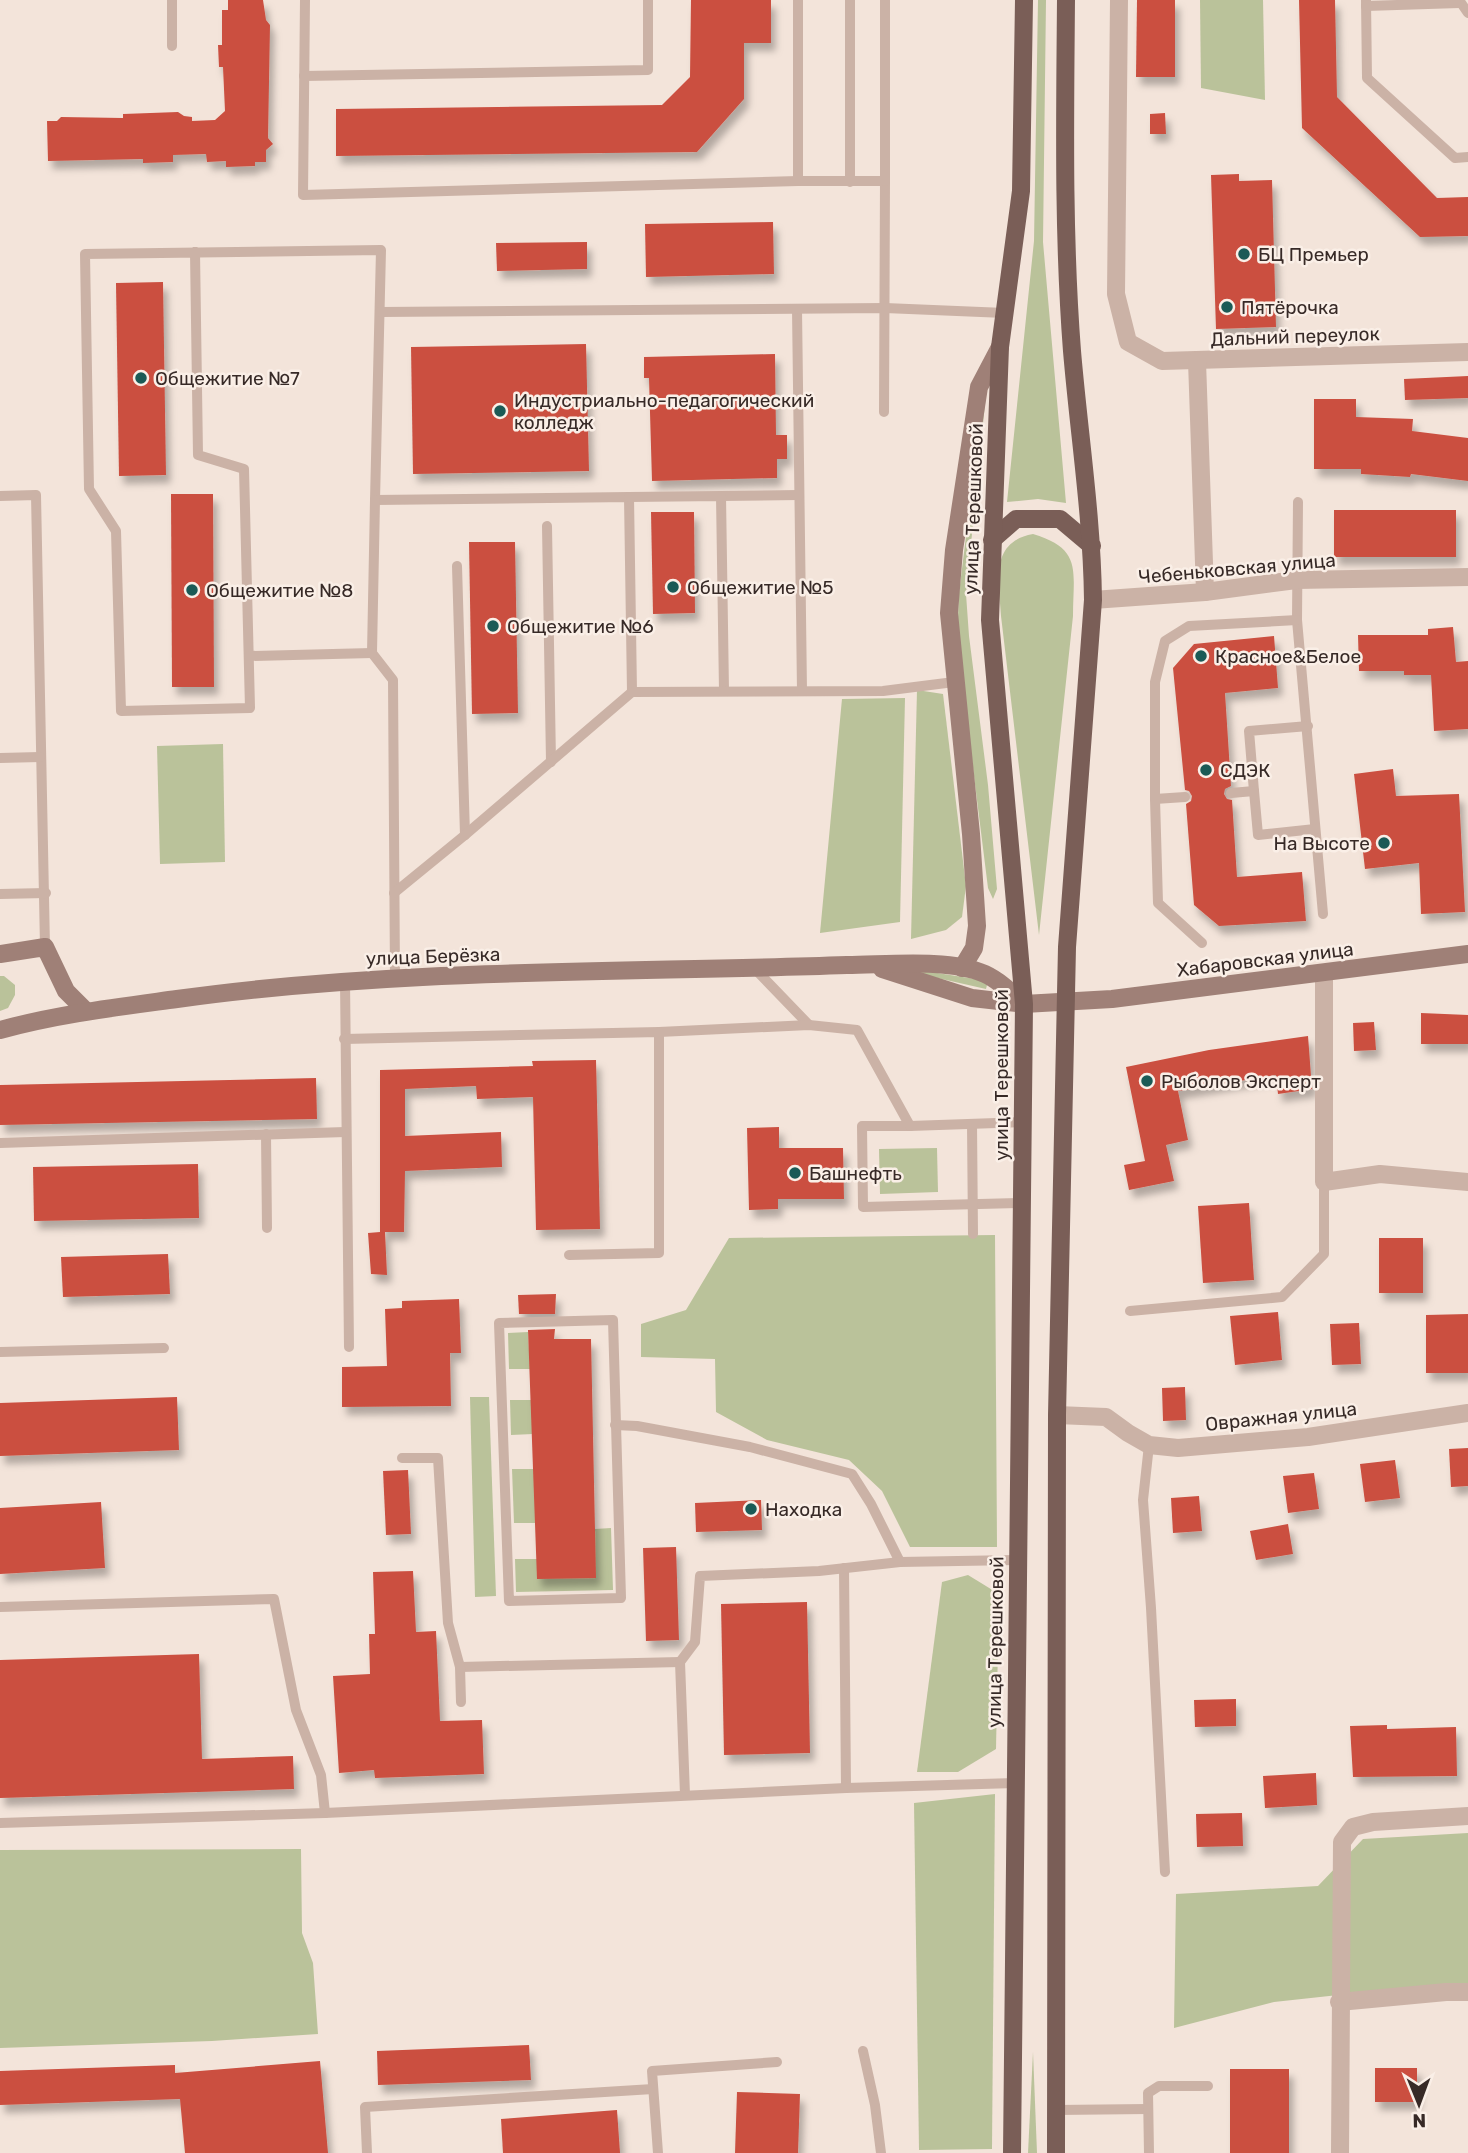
<svg xmlns="http://www.w3.org/2000/svg" width="1468" height="2153" viewBox="0 0 1468 2153" font-family="Rubik,sans-serif">
<defs>
<filter id="shadow"><feDropShadow dx="4.5" dy="8" stdDeviation="3.5" flood-color="#0004"/></filter>
</defs>
<rect width="100%" height="100%" fill="#f3e4da"/>
<g fill="#bac29a">
<path d="M1038 0H1046L1043 242 1066 503 1038 499 1007 502 1034 241Z"/>
<path d="M1200 0H1263L1265 100 1201 88Z"/>
<path d="M986 394 966 594 969 636 988 785 997 889 993 899 988 888 957 640 959 593 981 415Z"/>
<path d="M1033 534C1083 549 1073 571 1073 616L1039 935 1001 616C999 582 989 542 1033 534Z"/>
<path d="M917 690 943 694 966 886 962 917 946 930 911 939Z"/>
<path d="M905 698 900 922 820 933 842 699Z"/>
<path d="M223 744 225 862 160 864 157 746Z"/>
<path d="M912 969 988 981 986 989 911 972Z"/>
<path d="M0 976H4L15 985V995L8 1008 0 1011Z"/>
<path d="M937 1148 938 1192 880 1194 879 1149Z"/>
<path d="M995 1235 997 1547H910L882 1491 849 1460 767 1440 716 1412 715 1359 641 1357V1324L686 1310 729 1238Z"/>
<path d="M528 1332 530 1369H509L508 1333Z"/>
<path d="M470 1397H489L496 1596 475 1597Z"/>
<path d="M510 1400H532L533 1434 511 1435Z"/>
<path d="M512 1469H534L536 1523H514Z"/>
<path d="M611 1528 613 1590 516 1592 515 1559H537L595 1529Z"/>
<path d="M968 1575 999 1594 996 1749 958 1772H917L942 1582Z"/>
<path d="M995 1794 992 2149 919 2150 914 1803Z"/>
<path d="M1468 1833V1986L1412 1987 1274 2002 1174 2028 1176 1894 1318 1886 1363 1839Z"/>
<path d="M301 1849 302 1933 313 1963 318 2034 212 2041 0 2048V1850Z"/>
<path d="M1033 2052 1037 2153H1028Z"/>
</g>
<g fill="#cb4f40" filter="url(#shadow)">
<path d="M228 0H263L266 20 270 25 268 138 273 144 266 150V162H255V166L226 167V161L207 162 206 154 173 155V162L143 163V159L48 161 47 121H57L61 117 123 118V114L178 112 184 116 192 117V121L215 120 225 111 223 67H219L218 45H222V10H228Z"/>
<path d="M691 0H771V43H744V99L697 152 336 156V109L662 105 690 77Z"/>
<path d="M1137 0H1175V77H1136Z"/>
<path d="M1299 0H1335L1337 97 1437 198 1468 197V236L1420 237 1302 128Z"/>
<path d="M1165 113 1166 134H1150V114Z"/>
<path d="M1239 174V181L1272 180 1276 327 1216 329 1211 175Z"/>
<path d="M773 222 774 274 646 277 645 224Z"/>
<path d="M587 242V269L497 271 496 243Z"/>
<path d="M163 282 166 475 119 476 116 283Z"/>
<path d="M586 344 589 471 413 474 411 347Z"/>
<path d="M775 354 776 435H787V459H777V478L652 481 649 378H644V357Z"/>
<path d="M1468 376V398L1405 400 1404 379Z"/>
<path d="M1314 399H1356V417L1413 419 1412 431 1468 438V481L1411 474 1410 477 1361 474V469H1314Z"/>
<path d="M171 494H213L214 687H172Z"/>
<rect x="1334" y="510" width="122" height="47"/>
<path d="M651 512H694L695 613 653 614Z"/>
<path d="M469 542H515L518 713 472 714Z"/>
<path d="M1453 627 1456 662 1468 661V729L1434 731 1431 675H1404V671H1359L1358 635H1428V629Z"/>
<path d="M1274 636 1278 688 1225 693 1231 786 1225 789 1224 794 1227 799 1232 800 1237 877 1302 872 1306 921 1219 926 1194 905 1186 804 1191 801 1192 796 1189 791 1185 790 1173 668 1194 644Z"/>
<path d="M1393 769 1396 796 1459 794 1465 912 1421 914 1419 863 1365 869 1354 774Z"/>
<path d="M1421 1013 1468 1015V1044H1421Z"/>
<path d="M1374 1022 1376 1050 1354 1051 1353 1023Z"/>
<path d="M1308 1036 1312 1089 1278 1094 1276 1075 1178 1091 1188 1140 1166 1145 1174 1181 1129 1190 1124 1165 1145 1161 1126 1067 1209 1050Z"/>
<path d="M596 1060 600 1229 536 1230 533 1097 477 1099 476 1086 405 1089V1136L501 1132 502 1167 405 1171 404 1232H385L387 1275 371 1274 368 1233 380 1232V1070L533 1066 532 1061Z"/>
<path d="M316 1078 317 1119 0 1125V1085Z"/>
<path d="M779 1127V1148H843L844 1199H778V1209L749 1210 747 1128Z"/>
<path d="M198 1164 199 1218 34 1221 33 1167Z"/>
<path d="M1249 1203 1254 1280 1203 1283 1198 1206Z"/>
<rect x="1379" y="1238" width="44" height="55"/>
<path d="M168 1254 170 1294 63 1297 61 1257Z"/>
<path d="M556 1294 555 1314H519L518 1295Z"/>
<path d="M459 1299 461 1353H450L451 1406 342 1407V1367L387 1366 385 1309 402 1308V1301Z"/>
<path d="M1278 1312 1282 1360 1235 1365 1230 1316Z"/>
<path d="M1468 1314V1373H1426V1315Z"/>
<path d="M1359 1323 1361 1364 1332 1365 1330 1324Z"/>
<path d="M555 1329 554 1339H591L596 1578 537 1579 528 1330Z"/>
<path d="M1185 1387 1186 1420 1163 1421 1162 1388Z"/>
<path d="M177 1397 179 1450 0 1456V1403Z"/>
<path d="M1468 1448V1486L1451 1487 1449 1449Z"/>
<path d="M1395 1460 1400 1498 1365 1502 1360 1464Z"/>
<path d="M408 1470 411 1534 386 1535 383 1471Z"/>
<path d="M1314 1473 1319 1509 1288 1513 1283 1476Z"/>
<path d="M1199 1496 1202 1531 1173 1533 1171 1498Z"/>
<path d="M761 1500 762 1530 696 1532 695 1503Z"/>
<path d="M101 1502 105 1568 0 1574V1508Z"/>
<path d="M1288 1524 1293 1554 1256 1560 1250 1531Z"/>
<path d="M676 1547 679 1640 646 1641 643 1548Z"/>
<path d="M413 1571 416 1632 436 1631 440 1721 482 1720 484 1774 375 1778 374 1770 339 1773 333 1676 370 1674 369 1634H375L373 1572Z"/>
<path d="M807 1602 810 1753 724 1755 721 1604Z"/>
<path d="M199 1654 202 1759 293 1756 294 1789 0 1798V1660Z"/>
<path d="M1236 1699V1726L1195 1727 1194 1700Z"/>
<path d="M1387 1725V1729L1456 1727 1457 1776 1353 1777 1350 1726Z"/>
<path d="M1316 1773 1317 1805 1265 1808 1263 1776Z"/>
<path d="M1242 1813 1243 1846 1197 1847 1196 1814Z"/>
<path d="M529 2045 531 2080 378 2085 377 2051Z"/>
<path d="M320 2061 328 2153H185L180 2099 0 2105V2071L175 2065V2073Z"/>
<rect x="1375" y="2068" width="42" height="34"/>
<rect x="1230" y="2069" width="59" height="84"/>
<path d="M737 2092 800 2094 798 2153H735Z"/>
<path d="M617 2110 620 2153H503L501 2119Z"/>
</g>
<g fill="none" stroke-linecap="round" stroke-linejoin="round">
<g stroke="#cbb2a6" stroke-width="10">
<path d="M172 0V46"/>
<path d="M305 0 303 195 798 181H885L884 412"/>
<path d="M798 0V181"/>
<path d="M850 0V182"/>
<path d="M1366 0 1367 78 1455 158 1468 157"/>
<path d="M1459 0 1468 13"/>
<path d="M1366 6 1459 3"/>
<path d="M304 76 648 70V0"/>
<path d="M885 181V0"/>
<path d="M195 252 198 455 244 469 250 708 121 711 116 531 89 489 85 254 381 250 375 500 629 497 632 692"/>
<path d="M797 309 802 691"/>
<path d="M380 312 885 308 1005 313"/>
<path d="M0 496 36 495 45 947"/>
<path d="M721 496 799 495"/>
<path d="M629 497 721 496 724 691"/>
<path d="M375 500 372 653 393 680 395 977"/>
<path d="M1298 502 1297 620 1323 914"/>
<path d="M547 526 551 762"/>
<path d="M457 566 465 835"/>
<path d="M249 656 372 653"/>
<path d="M0 758 40 757"/>
<path d="M1254 791 1249 731 1308 726"/>
<path d="M1231 793 1254 791 1258 835 1315 829"/>
<path d="M1155 799 1185 797"/>
<path d="M394 893 465 835 632 692 883 691 954 682"/>
<path d="M0 894 46 893"/>
<path d="M1202 943 1158 903 1155 799V682L1165 641 1189 626 1297 620"/>
<path d="M755 969 809 1025"/>
<path d="M345 980 349 1347"/>
<path d="M659 1032 809 1025 857 1030 910 1126H862L863 1207 1021 1203"/>
<path d="M344 1039 659 1032V1253L569 1255"/>
<path d="M972 1124 973 1234"/>
<path d="M910 1126 1023 1122"/>
<path d="M266 1134 267 1228"/>
<path d="M0 1143 345 1132"/>
<path d="M1130 1311 1282 1297 1324 1254V1182"/>
<path d="M613 1320 621 1598 509 1601 499 1323Z"/>
<path d="M0 1352 164 1348"/>
<path d="M615 1425 637 1426 750 1447 852 1474 871 1504 900 1562 1016 1560"/>
<path d="M1149 1445 1143 1500 1151 1608 1165 1872"/>
<path d="M402 1458H438L448 1623 460 1667 680 1662"/>
<path d="M844 1568 846 1788"/>
<path d="M0 1607 274 1599 296 1710 321 1775 325 1813"/>
<path d="M460 1667 461 1702"/>
<path d="M685 1795 680 1662 695 1642 700 1576 819 1571 900 1562"/>
<path d="M0 1823 325 1813 846 1788 1015 1783"/>
<path d="M863 2051 875 2105 881 2153"/>
<path d="M1056 2110 1148 2109"/>
<path d="M367 2153 365 2107 653 2089"/>
<path d="M658 2153 652 2071 777 2062"/>
<path d="M1149 2153 1148 2093 1159 2086H1208"/>
</g>
<g stroke="#cbb2a6" stroke-width="18">
<path d="M1119 0 1116 294 1128 342 1162 361 1468 352"/>
<path d="M1197 361 1205 592"/>
<path d="M1093 600 1205 592 1296 580 1468 577"/>
<path d="M1324 973V1182L1380 1174 1468 1182"/>
<path d="M1057 1415 1106 1417 1128 1433 1149 1445 1178 1448 1308 1437 1468 1413"/>
<path d="M1339 2002 1446 1992H1468"/>
<path d="M1340 2153 1342 1842 1353 1827 1373 1822 1468 1816"/>
</g>
<g stroke="#9f8077" stroke-width="18">
<path d="M0 954 45 947 66 991 86 1011"/>
<path d="M962 968 974 948 977 926 971 834 949 613 954 550 979 387 1000 347"/>
<path d="M882 969 972 998 1024 1004 1112 999 1468 954"/>
<path d="M0 1030C58 1014 118 1007 177 999 399 968 624 973 847 965 886 965 949 958 985 974 1000 981 1012 993 1024 1004"/>
</g>
<g stroke="#7a5e57" stroke-width="18">
<path d="M992 540 1016 519H1060L1092 546"/>
<path d="M1012 2153 1024 1004 990 620 1000 347 1021 191 1024 0"/>
<path d="M1056 2153 1057 1415 1067 947 1093 600C1092 516 1079 434 1072 351 1063 234 1065 117 1066 0"/>
</g>
</g>
<g fill="#1b5a56" stroke="#faefe7" stroke-width="2.5">
<circle cx="1244" cy="254" r="7"/>
<circle cx="1227" cy="307" r="7"/>
<circle cx="141" cy="378" r="7"/>
<circle cx="500" cy="411" r="7"/>
<circle cx="673" cy="587" r="7"/>
<circle cx="192" cy="590" r="7"/>
<circle cx="493" cy="626" r="7"/>
<circle cx="1201" cy="656" r="7"/>
<circle cx="1206" cy="770" r="7"/>
<circle cx="1384" cy="843" r="7"/>
<circle cx="1147" cy="1081" r="7"/>
<circle cx="795" cy="1173" r="7"/>
<circle cx="751" cy="1509" r="7"/>
</g>
<g text-anchor="middle" stroke-width="5" stroke-linejoin="round" paint-order="stroke">
<g font-size="19" fill="#372a27" stroke="#faefe7" text-anchor="start">
<text x="1258" y="261">БЦ Премьер</text>
<text x="1241" y="314">Пятёрочка</text>
<text x="155" y="385">Общежитие №7</text>
<text x="514" y="407">Индустриально-педагогический<tspan x="514" dy="22">колледж</tspan></text>
<text x="687" y="594">Общежитие №5</text>
<text x="206" y="597">Общежитие №8</text>
<text x="507" y="633">Общежитие №6</text>
<text x="1215" y="663">Красное&amp;Белое</text>
<text x="1220" y="777">СДЭК</text>
<text x="1370" y="850" text-anchor="end">На Высоте</text>
<text x="1161" y="1088">Рыболов Эксперт</text>
<text x="809" y="1180">Башнефть</text>
<text x="765" y="1516">Находка</text>
</g>
<g font-size="19" fill="#372a27" stroke="#faefe7">
<text transform="translate(1295 336) rotate(-2)" y="7">Дальний переулок</text>
<text transform="translate(973 509) rotate(-88)" y="7">улица Терешковой</text>
<text transform="translate(1237 568) rotate(-5)" y="7">Чебеньковская улица</text>
<text transform="translate(433 956) rotate(-2)" y="7">улица Берёзка</text>
<text transform="translate(1265 959) rotate(-7)" y="7">Хабаровская улица</text>
<text transform="translate(1001 1075) rotate(-90)" y="7">улица Терешковой</text>
<text transform="translate(1281 1416) rotate(-6)" y="7">Овражная улица</text>
<text transform="translate(995 1642) rotate(-89)" y="7">улица Терешковой</text>
</g>
</g>
<g transform="translate(1419 2104) rotate(179)" stroke="#faefe7" stroke-width="5" paint-order="stroke">
<path d="M0-5L12 26L0 18L-12 26Z" fill="#372a27"/>
<text y="-10" font-size="19" font-weight="bold" text-anchor="middle" fill="#372a27">N</text>
</g>
</svg>
